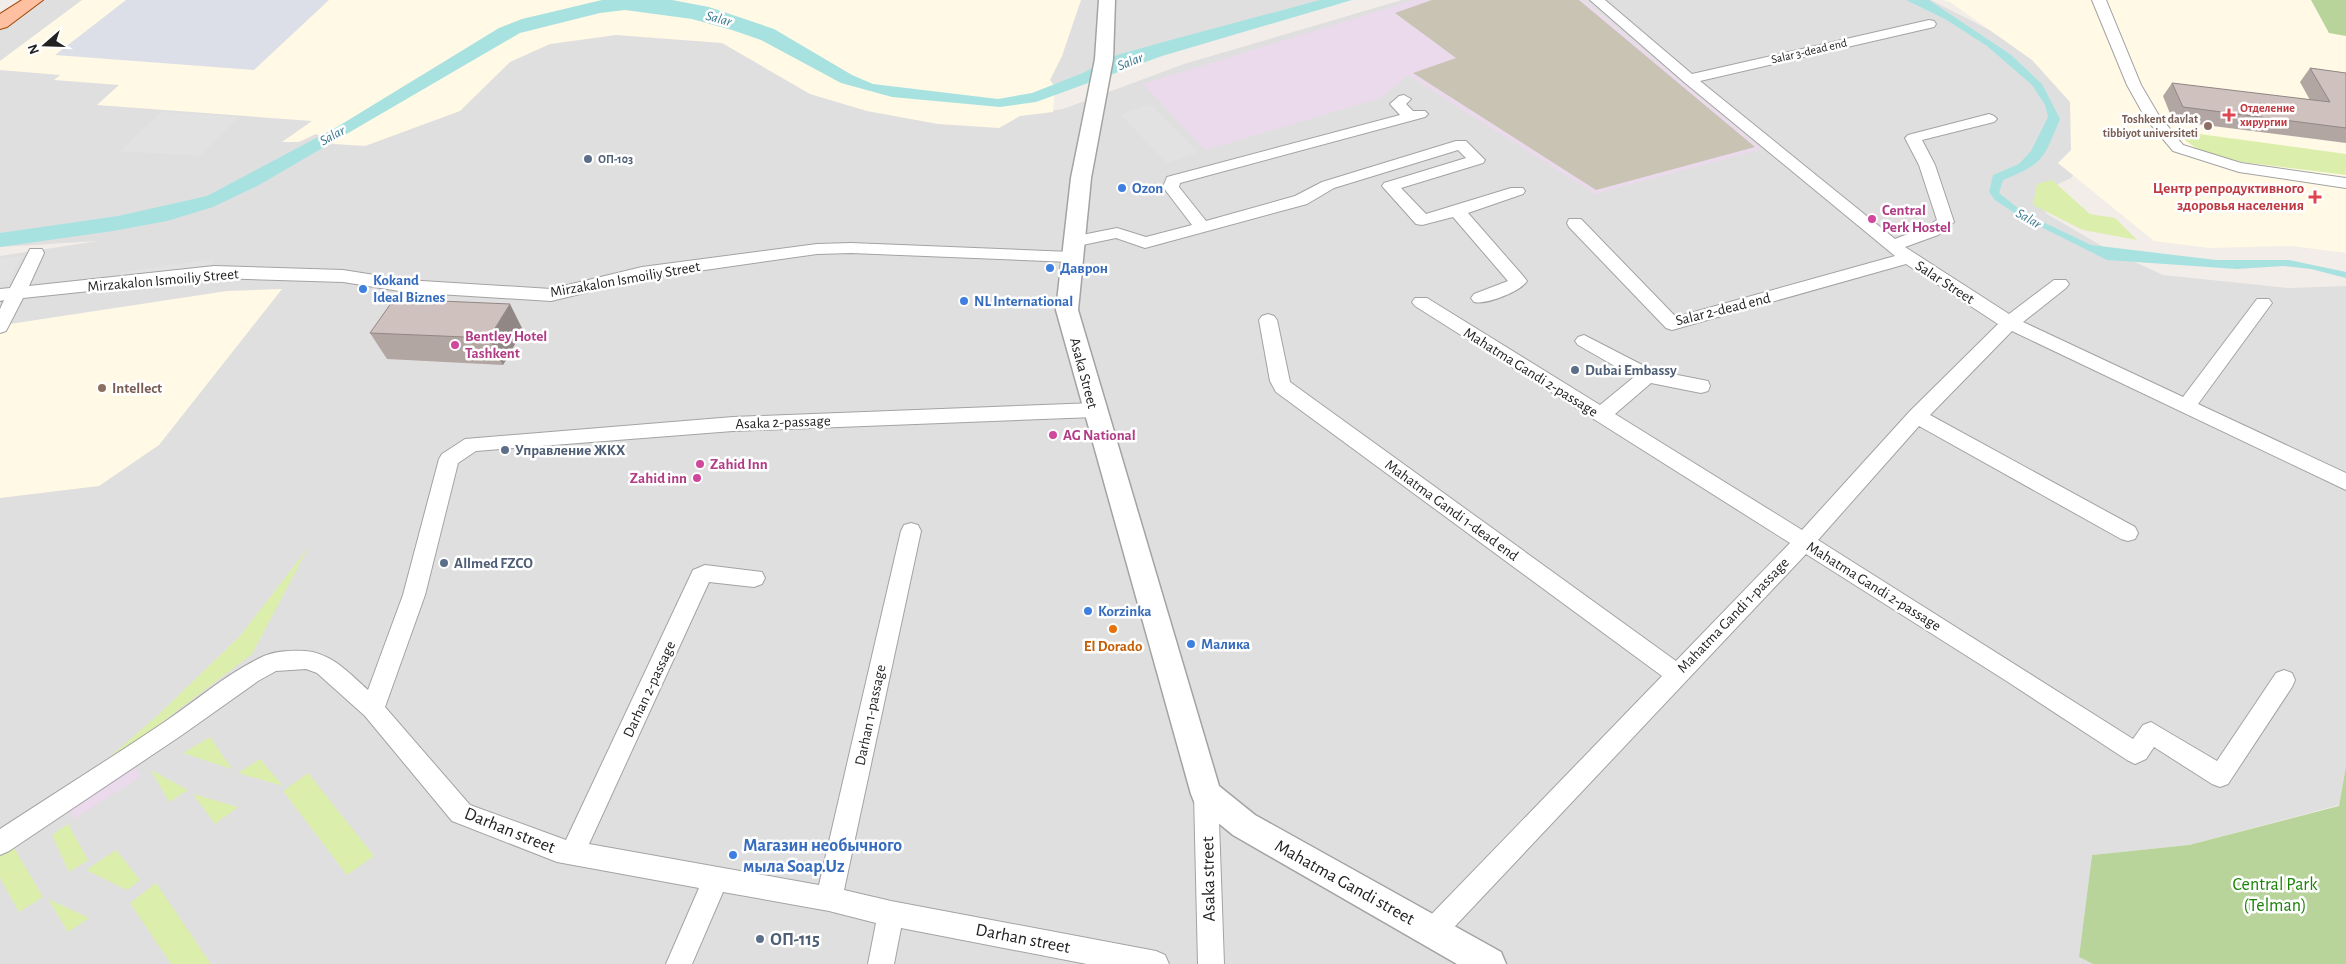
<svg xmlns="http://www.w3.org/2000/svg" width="2346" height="964" viewBox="0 0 2346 964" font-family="'Alegreya Sans',sans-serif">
<rect width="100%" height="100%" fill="#f2ede8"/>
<path fill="#e0dfdf" d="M34 0H1326L1027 97 1030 114 1063 109 1184 64 1402 0H1931L2001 36 2052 73 2080 101 2082 165 2071 178 2045 190 2041 206 2047 214 2107 249 2163 275 2289 288 2346 286V766L2339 805 2189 845 2092 855 2079 957 2093 964H0V256L98 241 0 247V23Z"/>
<g fill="#ebdaec">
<path d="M1414 0H1584L1762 149 1595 194 1408 75 1381 98 1205 150 1143 84Z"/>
<path d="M134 765 141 776 74 819 68 807Z"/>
</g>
<g fill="#fff9e5">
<path d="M82 0H1081L1062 56 1050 80 1055 87 1053 112 1020 116 999 128 938 124 867 111 810 94 722 43 616 35 550 44 510 62 460 111 365 146 334 144 316 134 299 142H282L312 121 97 105 119 85 54 80 60 75 0 70V61Z"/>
<path d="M1943 0H2346V253L2292 246 2209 248 2154 241 2058 163 2071 150 2070 102 2032 60 1950 2Z"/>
<path d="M282 289 159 445 99 486 0 498V331L3 325 227 291Z"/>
</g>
<path fill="#c8c3b3" d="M1432 0H1579L1755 147 1596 190 1413 73 1456 58 1395 13Z"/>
<g fill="#dceeac">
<path d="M2177 131 2346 154V175L2226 160C2207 154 2189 147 2177 131Z"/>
<path d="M2052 180 2090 214 2115 218 2137 240 2083 230 2033 205 2037 184Z"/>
<path d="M308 548 252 654 61 799 158 715 239 637Z"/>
<path d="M210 737 232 769 183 753Z"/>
<path d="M260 759 283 786 238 773Z"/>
<path d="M151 770 188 790 169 802Z"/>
<path d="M308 773 374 856 347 875 283 791Z"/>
<path d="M193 794 238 807 215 824Z"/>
<path d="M68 824 88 860 69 872 52 835Z"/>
<path d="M13 846 43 897 19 912 0 878V854Z"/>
<path d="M116 850 140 880 127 890 86 870Z"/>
<path d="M156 883 211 964H171L130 903Z"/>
<path d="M48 899 89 918 68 932Z"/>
</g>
<g fill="#b9d49b">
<path d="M2311 0H2346V36L2329 33Z"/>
<path d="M2346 766V964H2093L2079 957 2092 855 2189 845 2339 806Z"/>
</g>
<g fill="#e2e2e2">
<path d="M1151 104 1198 152 1166 163 1120 114Z"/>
<path d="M161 112 239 117 201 156 120 151Z"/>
<path d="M22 256 9 281 0 282V259Z"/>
<path d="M214 259 210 269 117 282 122 272Z"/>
</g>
<path fill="#dcdfe8" d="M126 0H329L254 70 55 55Z"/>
<g fill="#a7e2e1">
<path d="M602 0H672L709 7 774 29 852 75 873 84 998 99 1032 93 1083 73 1117 55 1167 41 1320 0H1352L1162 56 1036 102 1000 107 892 97 841 83 761 40 732 30 692 19 625 10 600 13 520 33 259 185 213 207 167 221 113 231 0 247V233L118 216 207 196 337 127 499 28 522 19Z"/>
<path d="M1906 0H1929L2011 55 2042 84 2060 119C2043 159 2045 163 2003 180L1999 193 2024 213 2091 245 2216 260H2289L2346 272V278L2311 269 2283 266 2237 269 2107 260 2019 216 1995 200 1989 192 1993 175 2019 164 2031 151 2048 117 2045 105 2032 85 1987 46 1945 19Z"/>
</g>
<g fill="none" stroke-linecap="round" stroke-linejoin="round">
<g stroke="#a3a3a3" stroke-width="2">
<g id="minor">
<path d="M1590 0H1605L1692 74 1929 20 1934 21 1936 24 1934 27 1700 81 1895 239 1926 227 1937 220 1919 165 1905 138 1908 135 1989 114 1994 116 1997 119 1994 122 1922 140 1935 165 1954 222 1938 235 1905 247 2009 314 2054 280H2066L2069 284 2066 288 2023 322 2183 397 2257 299H2269L2272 303 2269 307 2198 404 2346 473V490L2012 331 1930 415 2135 527 2138 533 2135 539 2128 541 2121 539 1919 426 1818 540 2133 739 2143 725 2151 722 2217 761 2276 673 2284 670 2292 673 2295 680 2292 687 2228 784 2220 787 2212 784 2154 747 2146 759 2135 764 2127 760 2008 682 1806 554 1442 940 1433 944 1424 940 1420 931 1424 922 1662 676 1276 392 1270 381 1259 320 1262 316 1268 314 1274 316 1277 320 1290 382 1676 661 1790 543 1415 306 1412 302 1415 298H1427L1600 405 1634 377 1578 345 1575 341 1578 337 1584 335 1652 370 1708 381 1710 386 1708 391 1701 393 1651 383 1615 414 1802 530 1910 411 1998 324 1906 264 1672 330 1666 328 1569 227 1567 223 1569 219H1581L1676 317 1895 256 1684 82Z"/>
<path d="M2092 0H2106L2141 85 2158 114 2183 145 2241 163 2346 178V188L2239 172 2173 151 2146 119 2127 85Z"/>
<path d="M1404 95 1411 99 1406 104 1413 111H1425L1428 114 1425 117 1180 183 1179 187 1206 221 1295 196 1322 182 1456 141H1466L1485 160 1483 163 1401 188 1426 214 1511 188H1523L1525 191 1523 194 1468 213 1524 277 1527 281C1520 292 1486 305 1474 302L1471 298 1474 294 1508 281 1453 217 1422 225 1416 224 1382 186 1384 183 1466 158 1458 150 1334 188 1307 204 1145 248 1116 238 1073 247 1067 246 1065 242 1067 238 1117 228 1146 237 1192 225 1163 187 1167 177 1400 115 1390 104 1399 96Z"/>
<path d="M851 243 1071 252 1077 253 1079 257 1077 261 1071 262 851 253 817 254 642 279 551 301 406 292 343 282 214 278 23 298 6 331 0 333V309L4 300 0 301V289L10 288 28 253 30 249H42L44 253 29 286 214 266 343 270 406 280 551 289 642 267 817 244Z"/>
<path d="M1095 403 1102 405 1105 410 1102 415 1095 417 733 431 476 451 458 463 425 595 385 707 470 805 566 840 693 570 705 565 762 572 765 578 762 584 754 587 709 582 589 844 819 885 901 531 904 525 911 523 918 525 921 531 844 890 891 901 1156 951 1165 955 1169 964H1087L901 928 894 964H868L876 923 829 911 723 892 692 964H666L699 888 557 862 452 821 365 716 317 673 306 669 276 671 258 681 182 735 9 851 0 855V829C55 793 111 758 166 721 198 699 229 672 264 656 275 651 293 650 305 651 332 653 350 674 368 690L403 595 439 459 442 454 465 439 733 417Z"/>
<path d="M1206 783 1215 786 1218 794 1224 964H1198L1194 794 1197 786Z"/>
</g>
</g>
<g stroke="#a3a3a3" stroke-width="3">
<path id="tertiary" d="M1099 0H1115L1113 59 1091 178 1078 310 1219 786 1255 815 1501 952 1506 964H1457L1233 835 1195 804 1191 794 1056 310 1071 178 1095 59Z"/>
</g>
<g stroke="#a04500" stroke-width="2">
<path id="primary" d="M22 0H43L7 27 0 29V14Z"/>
</g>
<use href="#minor" fill="#fff" fill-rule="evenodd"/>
<use href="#tertiary" fill="#fff" fill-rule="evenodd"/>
<use href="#primary" fill="#ffc0a1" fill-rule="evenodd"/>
</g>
<g fill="#b2a6a3">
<path d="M2310 68 2346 73V143L2173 121 2163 96 2172 83 2310 100 2300 82Z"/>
<path d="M523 330 503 365 387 359 370 333Z"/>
</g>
<path fill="#918785" d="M510 304 523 330 503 365 489 338Z"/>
<g fill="#cfc1be" stroke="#918785">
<path d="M2310 68 2346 73V128L2183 107 2172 83 2330 102Z"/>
<path d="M394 299 510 304 489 338 370 333Z"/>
</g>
<g fill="#e0444e" stroke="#fff" stroke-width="2">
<path d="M2226.5 107.5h5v5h5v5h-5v5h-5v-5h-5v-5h5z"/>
<path d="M2312.5 189.5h5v5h5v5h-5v5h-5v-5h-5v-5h5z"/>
</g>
<g fill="#8d6e63" stroke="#fff" stroke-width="2">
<circle cx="2208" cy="126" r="5"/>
<circle cx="102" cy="388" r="5"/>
</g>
<g fill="#5c6f8a" stroke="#fff" stroke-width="2">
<circle cx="588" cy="159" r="5"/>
<circle cx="1575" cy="370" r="5"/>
<circle cx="505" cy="450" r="5"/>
<circle cx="444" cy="563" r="5"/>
<circle cx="760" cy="939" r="5"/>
</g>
<g fill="#3f7fe0" stroke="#fff" stroke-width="2">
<circle cx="1122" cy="188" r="5"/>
<circle cx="1050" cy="268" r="5"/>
<circle cx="363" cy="289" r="5"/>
<circle cx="964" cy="301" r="5"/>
<circle cx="1088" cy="611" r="5"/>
<circle cx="1191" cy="644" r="5"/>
<circle cx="733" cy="855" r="5"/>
</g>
<g fill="#d1479c" stroke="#fff" stroke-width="2">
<circle cx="1872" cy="219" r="5"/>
<circle cx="455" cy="345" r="5"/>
<circle cx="1053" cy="435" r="5"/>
<circle cx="700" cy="464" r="5"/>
<circle cx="697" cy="478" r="5"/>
</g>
<circle fill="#e8710a" stroke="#fff" stroke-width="2" cx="1113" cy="629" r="5"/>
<g text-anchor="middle" stroke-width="5" stroke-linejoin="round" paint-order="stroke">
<g font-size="12" fill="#222" stroke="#fff">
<text transform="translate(1809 51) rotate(-13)" y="4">Salar 3-dead end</text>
</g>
<g font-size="12" font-weight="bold" fill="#be3a42" stroke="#fff" text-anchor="start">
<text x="2240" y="112">Отделение<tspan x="2240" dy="14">хирургии</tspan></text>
</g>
<g font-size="12" font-weight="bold" fill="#785e54" stroke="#fff" text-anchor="end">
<text x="2198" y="123">Toshkent davlat<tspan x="2198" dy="14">tibbiyot universiteti</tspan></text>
</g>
<g font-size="12" font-weight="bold" fill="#4e5e75" stroke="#fff" text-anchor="start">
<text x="598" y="163">ОП-103</text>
</g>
<g font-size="14" font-style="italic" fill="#3a788e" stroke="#fff">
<text transform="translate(719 18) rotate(15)" y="5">Salar</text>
<text transform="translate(1130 61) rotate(-21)" y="5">Salar</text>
<text transform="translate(332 135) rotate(-29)" y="5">Salar</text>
<text transform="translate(2029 218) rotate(30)" y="5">Salar</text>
</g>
<g font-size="15" font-weight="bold" fill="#366cbe" stroke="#fff" text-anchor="start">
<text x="1132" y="193">Ozon</text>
<text x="1060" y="273">Даврон</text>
<text x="373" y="285">Kokand<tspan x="373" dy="17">Ideal Biznes</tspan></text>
<text x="974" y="306">NL International</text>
<text x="1098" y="616">Korzinka</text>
<text x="1201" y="649">Малика</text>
</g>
<g font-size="15" font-weight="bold" fill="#be3a42" stroke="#fff" text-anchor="end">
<text x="2304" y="193">Центр репродуктивного<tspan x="2304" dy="17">здоровья населения</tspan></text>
</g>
<g font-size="15" font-weight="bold" fill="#b23c85" stroke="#fff" text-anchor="start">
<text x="1882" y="215">Central<tspan x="1882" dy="17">Perk Hostel</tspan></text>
<text x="465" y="341">Bentley Hotel<tspan x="465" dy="17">Tashkent</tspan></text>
<text x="1063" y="440">AG National</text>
<text x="710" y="469">Zahid Inn</text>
<text x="687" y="483" text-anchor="end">Zahid inn</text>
</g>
<g font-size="15" fill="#222" stroke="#fff">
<text transform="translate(625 279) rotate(-10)" y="5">Mirzakalon Ismoiliy Street</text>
<text transform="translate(163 280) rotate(-5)" y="5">Mirzakalon Ismoiliy Street</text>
<text transform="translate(1945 282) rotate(33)" y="5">Salar Street</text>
<text transform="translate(1723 309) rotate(-14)" y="5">Salar 2-dead end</text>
<text transform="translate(1531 372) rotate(32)" y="5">Mahatma Gandi 2-passage</text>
<text transform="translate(1084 373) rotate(75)" y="5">Asaka Street</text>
<text transform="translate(783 422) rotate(-2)" y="5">Asaka 2-passage</text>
<text transform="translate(1452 510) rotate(36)" y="5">Mahatma Gandi 1-dead end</text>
<text transform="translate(1874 586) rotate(32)" y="5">Mahatma Gandi 2-passage</text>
<text transform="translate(1733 615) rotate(-46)" y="5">Mahatma Gandi 1-passage</text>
<text transform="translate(649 689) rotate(-65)" y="5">Darhan 2-passage</text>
<text transform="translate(870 715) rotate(-78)" y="5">Darhan 1-passage</text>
</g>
<g font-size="15" font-weight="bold" fill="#4e5e75" stroke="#fff" text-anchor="start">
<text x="1585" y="375">Dubai Embassy</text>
<text x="515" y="455">Управление ЖКХ</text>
<text x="454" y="568">Allmed FZCO</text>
</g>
<g font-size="15" font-weight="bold" fill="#785e54" stroke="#fff" text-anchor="start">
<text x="112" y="393">Intellect</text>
</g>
<g font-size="15" font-weight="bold" fill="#c56008" stroke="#fff">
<text x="1113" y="651">El Dorado</text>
</g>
<g font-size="18" fill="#222" stroke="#fff">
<text transform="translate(510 830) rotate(22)" y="6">Darhan street</text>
<text transform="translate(1208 879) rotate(-91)" y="6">Asaka street</text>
<text transform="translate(1345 882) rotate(29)" y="6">Mahatma Gandi street</text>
<text transform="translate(1023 938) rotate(11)" y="6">Darhan street</text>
</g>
<g font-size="18" font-weight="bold" fill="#366cbe" stroke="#fff" text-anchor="start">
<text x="743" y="851">Магазин необычного<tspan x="743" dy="21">мыла Soap.Uz</tspan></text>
</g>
<g font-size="18" fill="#1a8407" stroke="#fff">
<text x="2275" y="890">Central Park<tspan x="2275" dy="21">(Telman)</tspan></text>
</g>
<g font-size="18" font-weight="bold" fill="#4e5e75" stroke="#fff" text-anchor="start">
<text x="770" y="945">ОП-115</text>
</g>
</g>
<g transform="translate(45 45) rotate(250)" stroke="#ffffff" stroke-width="4" paint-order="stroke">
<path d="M0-4L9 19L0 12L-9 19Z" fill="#222222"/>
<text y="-8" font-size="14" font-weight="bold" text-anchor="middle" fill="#222222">N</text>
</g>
</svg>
